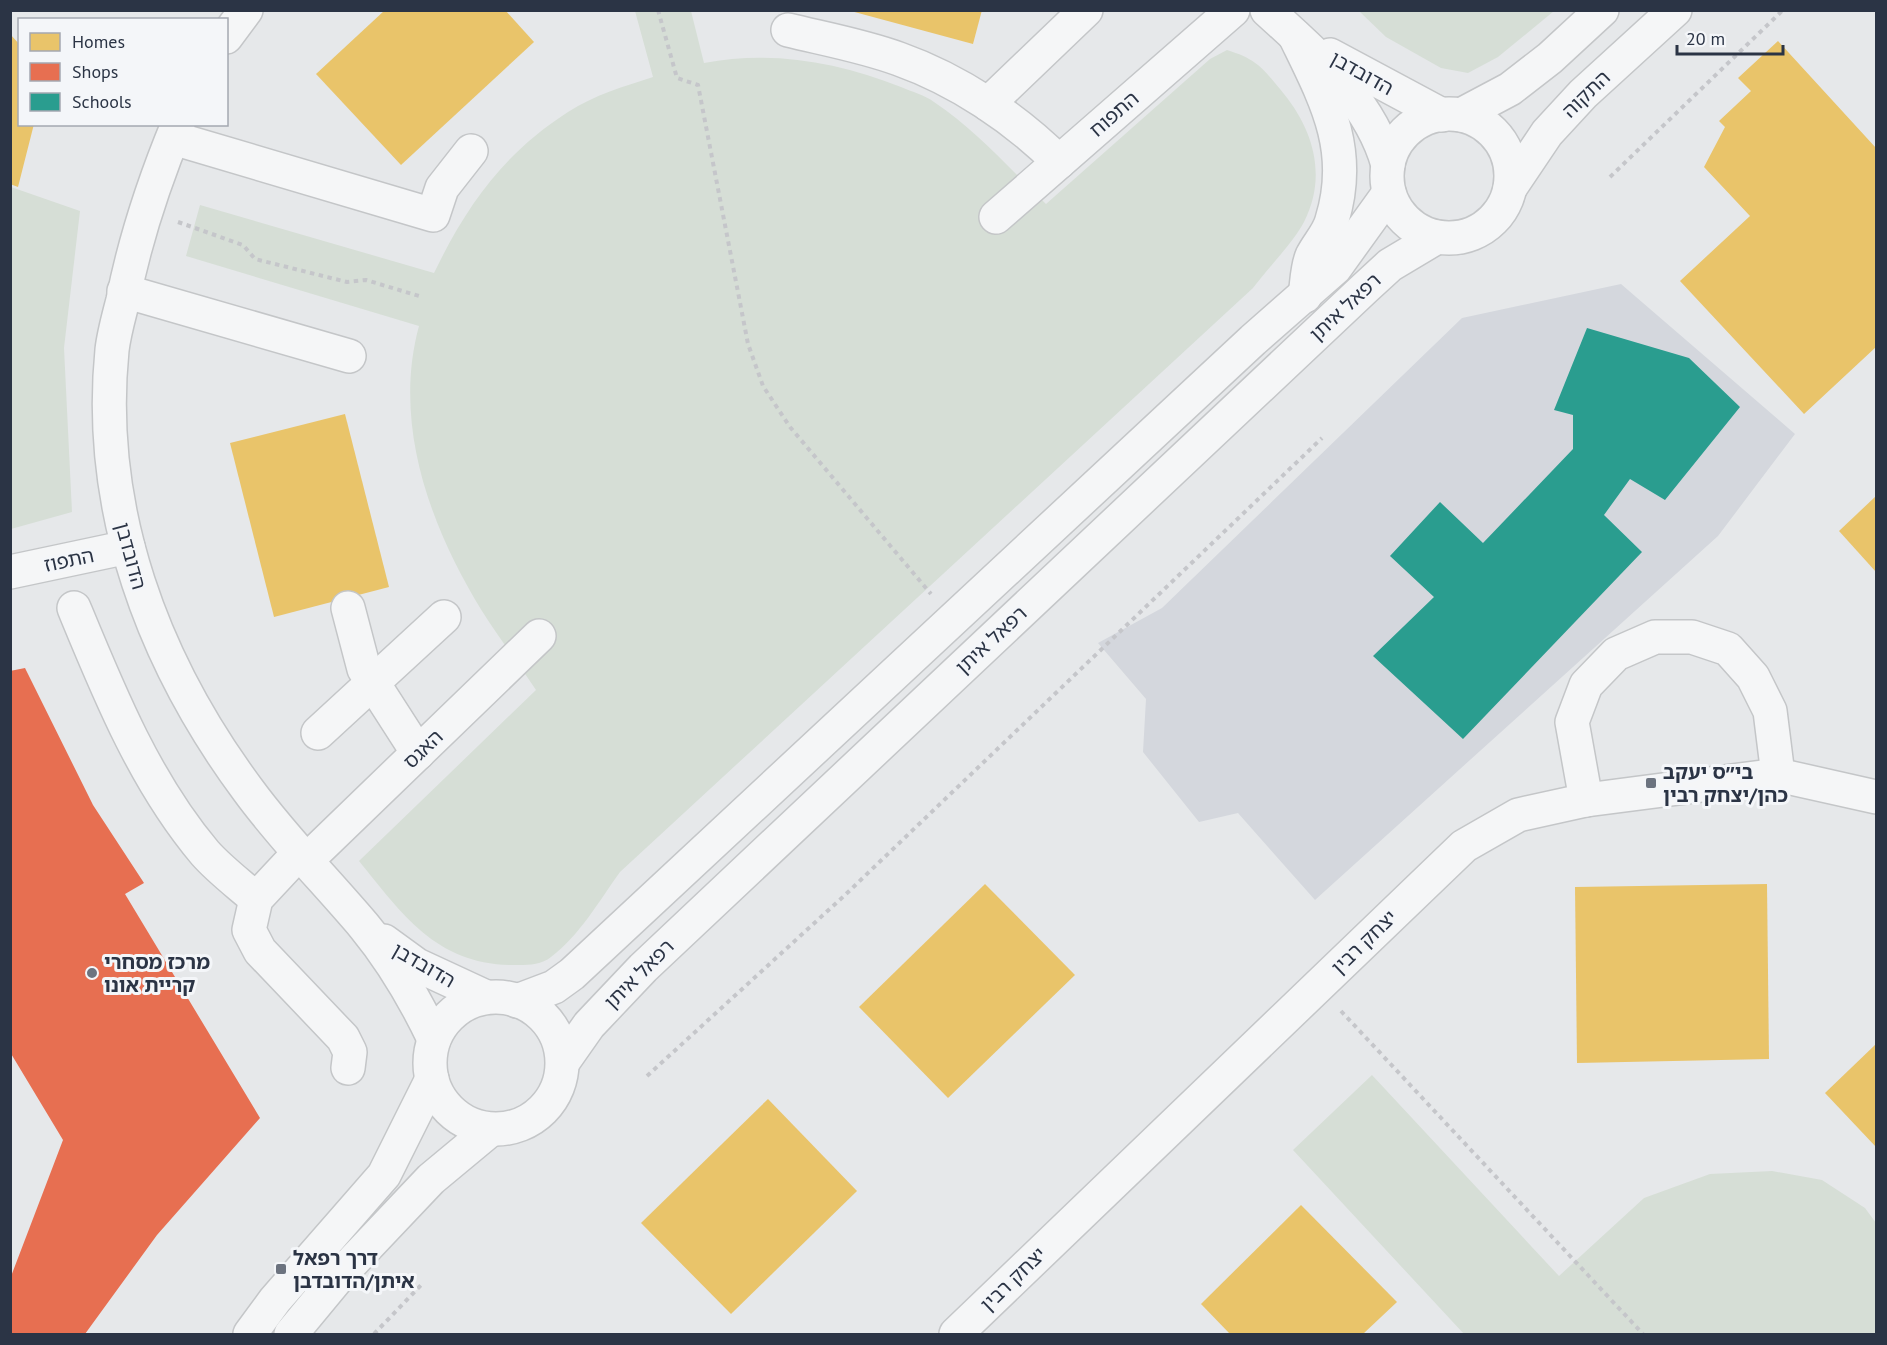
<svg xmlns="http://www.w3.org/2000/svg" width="1887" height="1345" viewBox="0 0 1887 1345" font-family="'PT Sans','Noto Sans Hebrew',sans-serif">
<rect width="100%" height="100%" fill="#e6e8ea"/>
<path fill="#d4d7dd" d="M1621 284 1795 434 1718 536 1315 900 1238 813 1199 822 1143 752 1146 699 1098 643 1162 608 1462 318Z"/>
<g fill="#d6ded6">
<path d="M635 11H691L704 63C771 50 838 62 901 87 912 92 925 95 934 102 976 130 1010 169 1046 204L1210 59 1227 50C1259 60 1263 69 1284 94 1314 131 1327 177 1304 222 1292 244 1268 268 1253 288L620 872C599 901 580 935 551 957 540 966 525 965 511 965 436 964 402 914 359 861L536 690C519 664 499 638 482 611 431 528 392 425 419 326L186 256 200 205 434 273C467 205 504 153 568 112 594 95 625 86 653 77Z"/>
<path d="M1359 11H1554L1498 57 1468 73 1441 68 1386 37Z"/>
<path d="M11 187 80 211 64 348 72 512 11 529Z"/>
<path d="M1372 1075 1559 1276 1644 1198 1710 1174 1772 1171 1822 1180 1865 1208 1876 1223V1334H1464L1293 1150Z"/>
</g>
<g fill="#e9c46a">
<path d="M385 10H505L534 42 401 165 316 74Z"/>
<path d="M847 10H982L973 44Z"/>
<path d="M10 34 20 45V124H34L18 187 10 184Z"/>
<path d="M1778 41 1876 148V347L1804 414 1680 281 1750 216 1704 167 1725 127 1719 121 1751 91 1738 78Z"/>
<path d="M345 414 389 587 274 617 230 443Z"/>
<path d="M1876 496V572L1839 531Z"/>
<path d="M985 884 1075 975 948 1098 859 1007Z"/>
<path d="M1767 884 1769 1059 1577 1063 1575 887Z"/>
<path d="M1876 1044V1147L1825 1093Z"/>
<path d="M768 1099 857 1191 731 1314 641 1223Z"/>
<path d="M1301 1205 1397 1302 1363 1334H1230L1201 1304Z"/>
</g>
<path fill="#e76f51" d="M25 668 93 805 144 883 125 894 260 1118 157 1235 85 1334H10V1279L63 1140 10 1052V671Z"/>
<path fill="#2a9d8f" d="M1587 328 1689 358 1740 407 1665 500 1630 479 1604 515 1642 552 1463 739 1373 656 1434 597 1390 556 1440 502 1483 543 1573 449V415L1554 410Z"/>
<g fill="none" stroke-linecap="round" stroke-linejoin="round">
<g stroke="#c4c6c8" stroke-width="36">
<g id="minor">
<path d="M1267 10C1316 55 1370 100 1388 165"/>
<path d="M788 30C825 39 864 46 899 59 958 80 1015 118 1059 162"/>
<path d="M1295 36C1325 98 1354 149 1332 220 1329 233 1318 244 1312 256 1307 267 1307 284 1305 296"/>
<path d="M226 37 246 10"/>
<path d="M1330 55 1442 115"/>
<path d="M988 104 1086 10"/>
<circle cx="1449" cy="176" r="62"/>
<path d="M1461 115 1510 89 1550 58 1602 10"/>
<path d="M178 124C154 182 135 239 123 300 119 316 114 333 112 350 96 510 153 662 248 790 283 838 325 880 364 926 392 960 415 999 434 1039"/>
<path d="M173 138 433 215 442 188 471 151"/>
<path d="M1510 188 1547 133 1583 94 1675 10"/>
<path d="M996 217 1233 10"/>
<path d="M124 291 349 356"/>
<path d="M10 572 128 547"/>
<path d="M74 608C109 693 145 782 205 853 220 870 239 884 256 899"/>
<path d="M348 608 364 669 418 753"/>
<path d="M318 733 444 617"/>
<path d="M1586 800 1572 722 1586 685 1616 654 1655 637H1692L1728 649 1753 677 1770 711 1778 775"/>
<path d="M299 853 256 899 249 930 260 951 343 1038 350 1052 348 1068"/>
<path d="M306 861 539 636"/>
<path d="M384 941 417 965 486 997"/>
<circle cx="496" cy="1063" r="66"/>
<path d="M517 1001 554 987 572 974 1253 340 1335 268 1389 193"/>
<path d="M563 1062 589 1025 643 968 1365 288 1390 265 1437 237"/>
<path d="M250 1334 275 1300 384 1175 432 1079"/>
<path d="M291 1334 339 1276 431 1179 490 1130"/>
<path d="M956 1334 1464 846 1518 815 1586 800 1778 775 1876 797"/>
</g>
</g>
<g stroke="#c5c6ca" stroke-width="4" stroke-dasharray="4.5 4.5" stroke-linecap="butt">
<path d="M658 10 677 78 698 85 748 344 763 386 790 427 931 594"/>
<path d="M1610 177 1783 10"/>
<path d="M178 222 243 245 255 259 347 282 366 280 419 296"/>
<path d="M1341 1011 1643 1334"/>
<path d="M647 1076 845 895 1322 438"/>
<path d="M374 1334 421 1285"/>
</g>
<use href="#minor" stroke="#f5f6f7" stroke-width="33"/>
</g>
<g fill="#6c737f" stroke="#f4f6f9" stroke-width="2">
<rect x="1645" y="777" width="12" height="12" rx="3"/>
<circle cx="92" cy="973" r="6"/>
<rect x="275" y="1263" width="12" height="12" rx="3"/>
</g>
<g text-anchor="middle" stroke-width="6" stroke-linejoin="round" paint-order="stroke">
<g font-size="20" fill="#2b3445" stroke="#f4f6f9">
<text transform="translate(1362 73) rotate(29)" y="7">הדובדבן</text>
<text transform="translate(1586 94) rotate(-44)" y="7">התקוה</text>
<text transform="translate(1114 114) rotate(-41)" y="7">התפוח</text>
<text transform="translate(1345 307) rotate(-43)" y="7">רפאל איתן</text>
<text transform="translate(131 556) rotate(75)" y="7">הדובדבן</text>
<text transform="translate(69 560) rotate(-12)" y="7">התפוז</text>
<text transform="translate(991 640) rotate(-43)" y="7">רפאל איתן</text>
<text transform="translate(423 749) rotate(-44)" y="7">האגס</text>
<text transform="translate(1364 942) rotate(-44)" y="7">יצחק רבין</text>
<text transform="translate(424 965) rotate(30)" y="7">הדובדבן</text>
<text transform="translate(639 974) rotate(-45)" y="7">רפאל איתן</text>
<text transform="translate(1013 1279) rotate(-44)" y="7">יצחק רבין</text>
</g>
<g font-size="20" font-weight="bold" fill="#2b3445" stroke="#f4f6f9" text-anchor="start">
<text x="1663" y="779">בי״ס יעקב<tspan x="1663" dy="23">כהן/יצחק רבין</tspan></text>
<text x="104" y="969">מרכז מסחרי<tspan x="104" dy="23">קריית אונו</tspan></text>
<text x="293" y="1265">דרך רפאל<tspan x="293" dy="23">איתן/הדובדבן</tspan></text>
</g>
</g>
<rect width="1887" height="1345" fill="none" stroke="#2b3445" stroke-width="24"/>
<rect x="18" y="18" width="210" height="108" fill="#f4f6f9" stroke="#a4a8b1" stroke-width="1.5"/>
<rect x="30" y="33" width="30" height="18" fill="#e9c46a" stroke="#a4a8b1" stroke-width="1.5"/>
<text x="72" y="48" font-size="18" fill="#2b3445">Homes</text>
<rect x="30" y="63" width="30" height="18" fill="#e76f51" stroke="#a4a8b1" stroke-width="1.5"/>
<text x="72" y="78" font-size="18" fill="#2b3445">Shops</text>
<rect x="30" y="93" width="30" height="18" fill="#2a9d8f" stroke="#a4a8b1" stroke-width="1.5"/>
<text x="72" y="108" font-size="18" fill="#2b3445">Schools</text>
<path d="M1677 45v9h106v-9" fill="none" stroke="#2b3445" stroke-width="3"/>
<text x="1686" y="45" font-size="18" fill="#2b3445" stroke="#f4f6f9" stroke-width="4.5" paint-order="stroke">20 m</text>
</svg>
